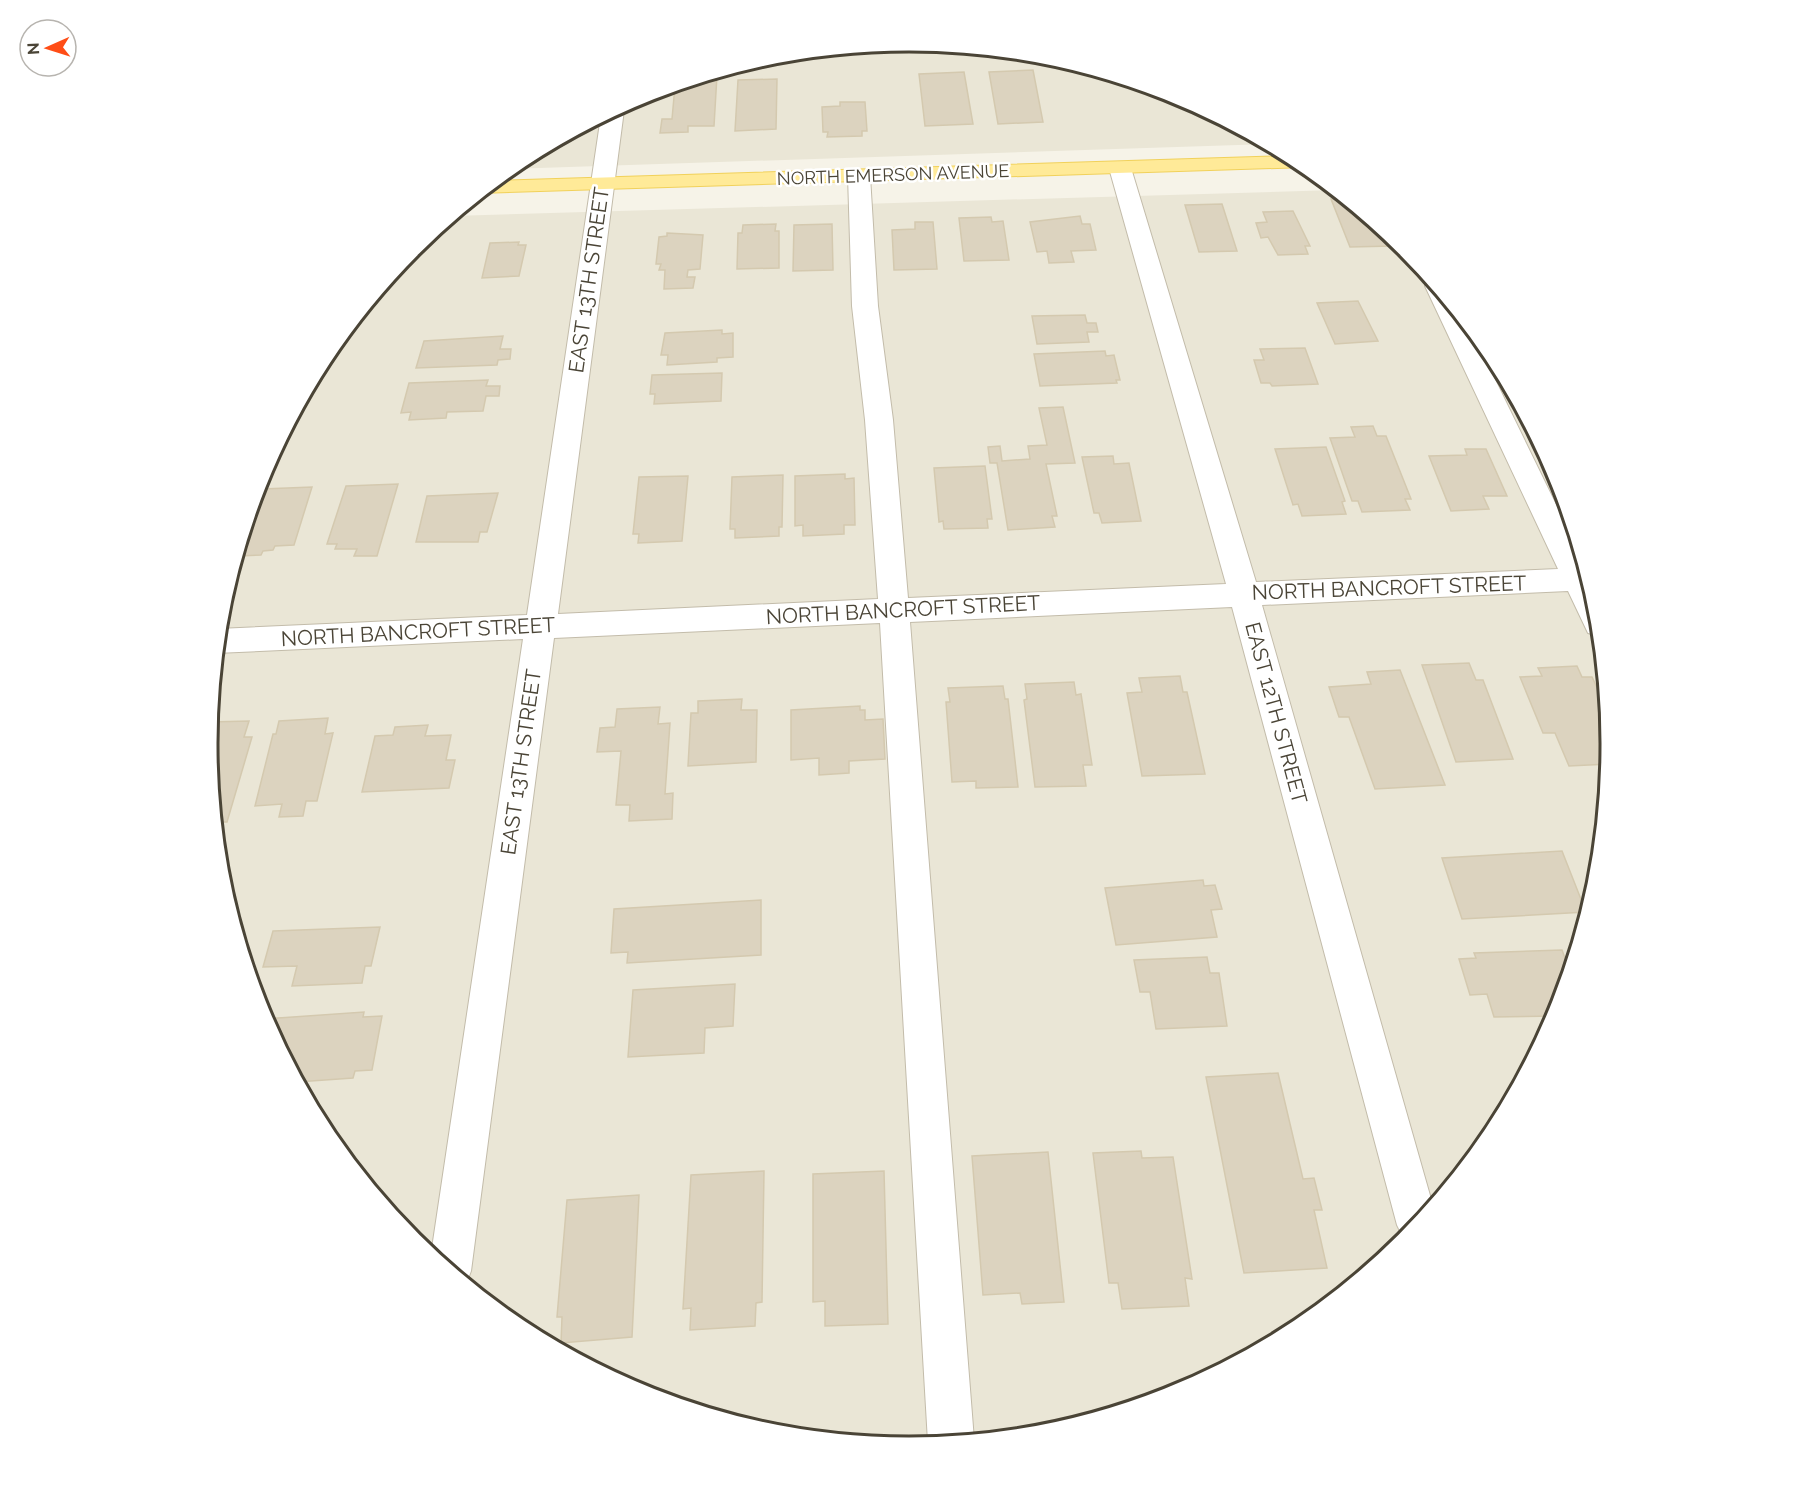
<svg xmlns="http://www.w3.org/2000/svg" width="1818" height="1488" viewBox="0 0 1818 1488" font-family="Raleway,sans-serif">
<rect width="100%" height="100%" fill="#f6f3e8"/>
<g fill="#eae6d6">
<path d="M909 42 1046 56 1178 96 1269 144 509 169 519 160 641 95 772 55Z"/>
<path d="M1336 190 1406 248 1493 354 1558 476 1598 607 1611 744 1597 881 1557 1013 1492 1134 1405 1241 1299 1328 1177 1393 1046 1433 909 1446 772 1432 640 1392 519 1327 412 1240 325 1134 260 1012 220 881 207 744 221 607 261 475 326 354 413 247 452 216Z"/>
</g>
<g fill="#dcd3bf" stroke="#d4c9af" stroke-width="1.5">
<path d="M1033 70 1043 122 998 124 989 72Z"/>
<path d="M964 72 973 124 925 126 919 74Z"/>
<path d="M707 75H717L714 126H688V132L660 133 662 119H672L675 86H671Z"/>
<path d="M777 79 776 129 735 131 738 80Z"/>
<path d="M840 102H865L867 131H862V136L827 137 828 132H823L822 107 840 106Z"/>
<path d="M1331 199H1346L1386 232 1392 246 1350 247Z"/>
<path d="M1222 204 1237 251 1199 252 1185 205Z"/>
<path d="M1293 211 1310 246H1305L1308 254 1278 255 1268 237 1261 238 1256 223 1267 222 1263 212Z"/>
<path d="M1080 216 1082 224H1090L1096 250 1071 251 1074 262 1049 263 1047 251 1037 252 1030 222Z"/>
<path d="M991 217 992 222 1003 221 1009 260 964 261 959 218Z"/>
<path d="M915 222H933L937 269 894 270 892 230 915 229Z"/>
<path d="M776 224 775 231H779V268L737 269 738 233H742L743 225Z"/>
<path d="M832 224 833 270 793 271 794 225Z"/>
<path d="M667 233 703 235 700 269 688 270 687 277H695L693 288 664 289 665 270H659L661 264H656L659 237 667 236Z"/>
<path d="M519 242 518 245H526L519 276 482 278 490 243Z"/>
<path d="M1358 301 1378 341 1335 344 1317 303Z"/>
<path d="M1085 315 1087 323H1096L1098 332H1087L1089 342 1037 344 1032 316Z"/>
<path d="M722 330V334L733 333V357L717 358V362L667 365 668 355H661L665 333Z"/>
<path d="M503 336 500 349H511L510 359 498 360 497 365 416 368 424 341Z"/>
<path d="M1305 348 1318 384 1272 386 1270 383H1261L1254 360H1264L1260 349Z"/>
<path d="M1105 351 1106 356 1114 355 1120 380H1116L1117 383 1040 386 1034 354Z"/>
<path d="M722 373 721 401 654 404 655 394H650L652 375Z"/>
<path d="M488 380 486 386H500L499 396H486L483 411 447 412 446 418 409 420 411 412 401 413 409 383Z"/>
<path d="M1063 407 1075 463 1046 464 1057 516H1052L1055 527 1008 530 997 463H990L988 447 1000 446 1002 461 1030 459 1028 446 1047 445 1039 408Z"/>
<path d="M1373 426 1377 436H1386L1411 499H1405L1410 510 1362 512 1358 501H1352L1330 438 1355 437 1351 427Z"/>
<path d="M1326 447 1345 501 1342 502 1346 514 1302 516 1298 504 1293 505 1275 449Z"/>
<path d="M1465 449H1486L1507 496H1483L1489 509 1451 511 1429 456 1467 455Z"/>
<path d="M1541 453H1546L1558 476 1567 506Z"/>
<path d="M1113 456 1114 464 1129 463 1141 521 1102 523 1099 513H1094L1082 457Z"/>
<path d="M985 466 992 519H987L988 528 944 529 943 521 939 522 934 468Z"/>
<path d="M845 474V479L854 478 855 525H844V534L803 536V525L795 526V476Z"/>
<path d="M783 475 782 527H779V536L735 538V529H730L732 477Z"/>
<path d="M688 476 682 541 638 543 639 534H633L639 477Z"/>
<path d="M398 484 377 556H354L357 549H335L337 544H327L346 486Z"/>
<path d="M312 487 294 545 275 546 273 550 263 551 261 555 240 556 262 489Z"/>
<path d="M498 493 487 532H480L478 542H416L427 496Z"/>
<path d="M1469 663 1476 680H1483L1513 759 1456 762 1422 665Z"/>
<path d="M1577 666 1582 677H1592L1601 696H1606L1611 744 1609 764 1569 766 1555 733H1543L1520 677 1542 676 1538 668Z"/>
<path d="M1400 670 1445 785 1375 789 1349 717H1339L1329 687 1371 684 1367 672Z"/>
<path d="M1180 676 1183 692H1187L1205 774 1142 776 1127 693 1142 692 1139 678Z"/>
<path d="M1074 682 1076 695 1081 694 1092 765H1083L1086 786 1035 787 1024 700 1027 699 1025 684Z"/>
<path d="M1003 686 1005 699H1008L1018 787 976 788V781L952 782 946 702H950L948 688Z"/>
<path d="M742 699 741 710H757L756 762 688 766 691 713H698V701Z"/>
<path d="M860 706V710H865V720L883 719 885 759 849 761V773L819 775V758L791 760V710Z"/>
<path d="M660 707 658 724 670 723 665 794 673 793 672 819 629 821 630 805H616L621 751 597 752 600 728 615 727 617 709Z"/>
<path d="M328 718 325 734 333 733 317 801H306L303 816 279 817 282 804 255 806 273 734H276L279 721Z"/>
<path d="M249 721 244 737H252L227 822H215L207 744 209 722Z"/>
<path d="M428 725 425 736 451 735 446 760H455L449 788 362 792 375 736 393 735 395 727Z"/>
<path d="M1562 851 1586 912 1462 919 1442 858Z"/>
<path d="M1203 880 1204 886 1215 885 1222 909 1211 910 1217 937 1116 945 1105 888Z"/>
<path d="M761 900V955L627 963 628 952 611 953 614 909Z"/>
<path d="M380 927 371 966H365L362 983 292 986 297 966 263 967 273 931Z"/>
<path d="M1562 950 1570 972 1556 1016 1494 1017 1487 994 1470 995 1459 959 1476 958 1474 953Z"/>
<path d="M1207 957 1210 973H1219L1227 1026 1156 1029 1150 992H1140L1134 960Z"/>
<path d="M735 984 733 1026 705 1028 704 1053 628 1057 633 990Z"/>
<path d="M364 1012 363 1017 382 1016 372 1070 355 1071 353 1078 297 1082 264 1019Z"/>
<path d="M1278 1073 1303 1179 1314 1178 1322 1210H1314L1327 1268 1244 1273 1206 1077Z"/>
<path d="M1141 1151 1142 1158 1173 1157 1192 1279 1185 1278 1189 1306 1122 1309 1118 1283H1109L1093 1153Z"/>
<path d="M1048 1152 1064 1302 1022 1304 1020 1293 983 1295 972 1156Z"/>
<path d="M764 1171 762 1302 756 1303 755 1326 690 1330 691 1308 683 1309 691 1175Z"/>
<path d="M884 1171 888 1324 825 1326V1301L813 1302V1174Z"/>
<path d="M639 1195 632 1337 561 1343 562 1317H557L567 1200Z"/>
</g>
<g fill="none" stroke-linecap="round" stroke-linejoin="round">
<g stroke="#c3bcaa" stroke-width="2">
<path id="minor" d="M621 106 624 110 558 614 878 599 865 420 852 306 848 176 851 171H867L870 176 878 306 893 420 908 598 1226 584 1109 168 1112 163H1128L1131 168 1256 582 1558 569 1425 286 1432 280 1468 324 1583 560 1598 607 1599 636 1588 633 1568 591 1262 605 1433 1206 1405 1241 1397 1225 1232 607 910 622 974 1440 928 1442 880 623 554 638 471 1271 466 1284 431 1255 523 639 216 653 218 629 527 615 601 116Z"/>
</g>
<g stroke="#f1d15b" stroke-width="2">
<path id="major" d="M1290 156 1307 167 479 193 494 181Z"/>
</g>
<use href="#minor" fill="#fff" fill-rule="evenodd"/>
<use href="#major" fill="#ffea98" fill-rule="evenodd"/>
</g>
<g text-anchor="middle" stroke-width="5" stroke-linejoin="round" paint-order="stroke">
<g font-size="18" fill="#4a4436" stroke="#fff">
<text transform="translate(893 175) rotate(-2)" y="6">NORTH EMERSON AVENUE</text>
</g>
<g font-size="21" fill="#4a4436" stroke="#fff">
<text transform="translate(589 280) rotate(-82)" y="7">EAST 13TH STREET</text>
<text transform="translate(1389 588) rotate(-2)" y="7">NORTH BANCROFT STREET</text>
<text transform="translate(903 610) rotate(-3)" y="7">NORTH BANCROFT STREET</text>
<text transform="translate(418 632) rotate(-3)" y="7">NORTH BANCROFT STREET</text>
<text transform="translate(1276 713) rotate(75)" y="7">EAST 12TH STREET</text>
<text transform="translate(521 762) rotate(-82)" y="7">EAST 13TH STREET</text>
</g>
</g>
<path d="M0 0H1818V1488H0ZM909 52H909A691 691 0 0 1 1600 743V745A691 691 0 0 1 909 1436H909A691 691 0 0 1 218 745V743A691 691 0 0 1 909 52Z" fill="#fff" fill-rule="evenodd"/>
<path fill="none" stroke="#4a4436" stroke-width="3" d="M909 52H909A691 691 0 0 1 1600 743V745A691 691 0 0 1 909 1436H909A691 691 0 0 1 218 745V743A691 691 0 0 1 909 52Z"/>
<g transform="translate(48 48) rotate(267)"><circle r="28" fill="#ffffff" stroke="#b7b4af" stroke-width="1.5"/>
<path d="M0-4.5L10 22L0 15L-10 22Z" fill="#ff4d16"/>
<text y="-9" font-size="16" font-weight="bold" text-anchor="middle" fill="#4a4436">N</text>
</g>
</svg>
